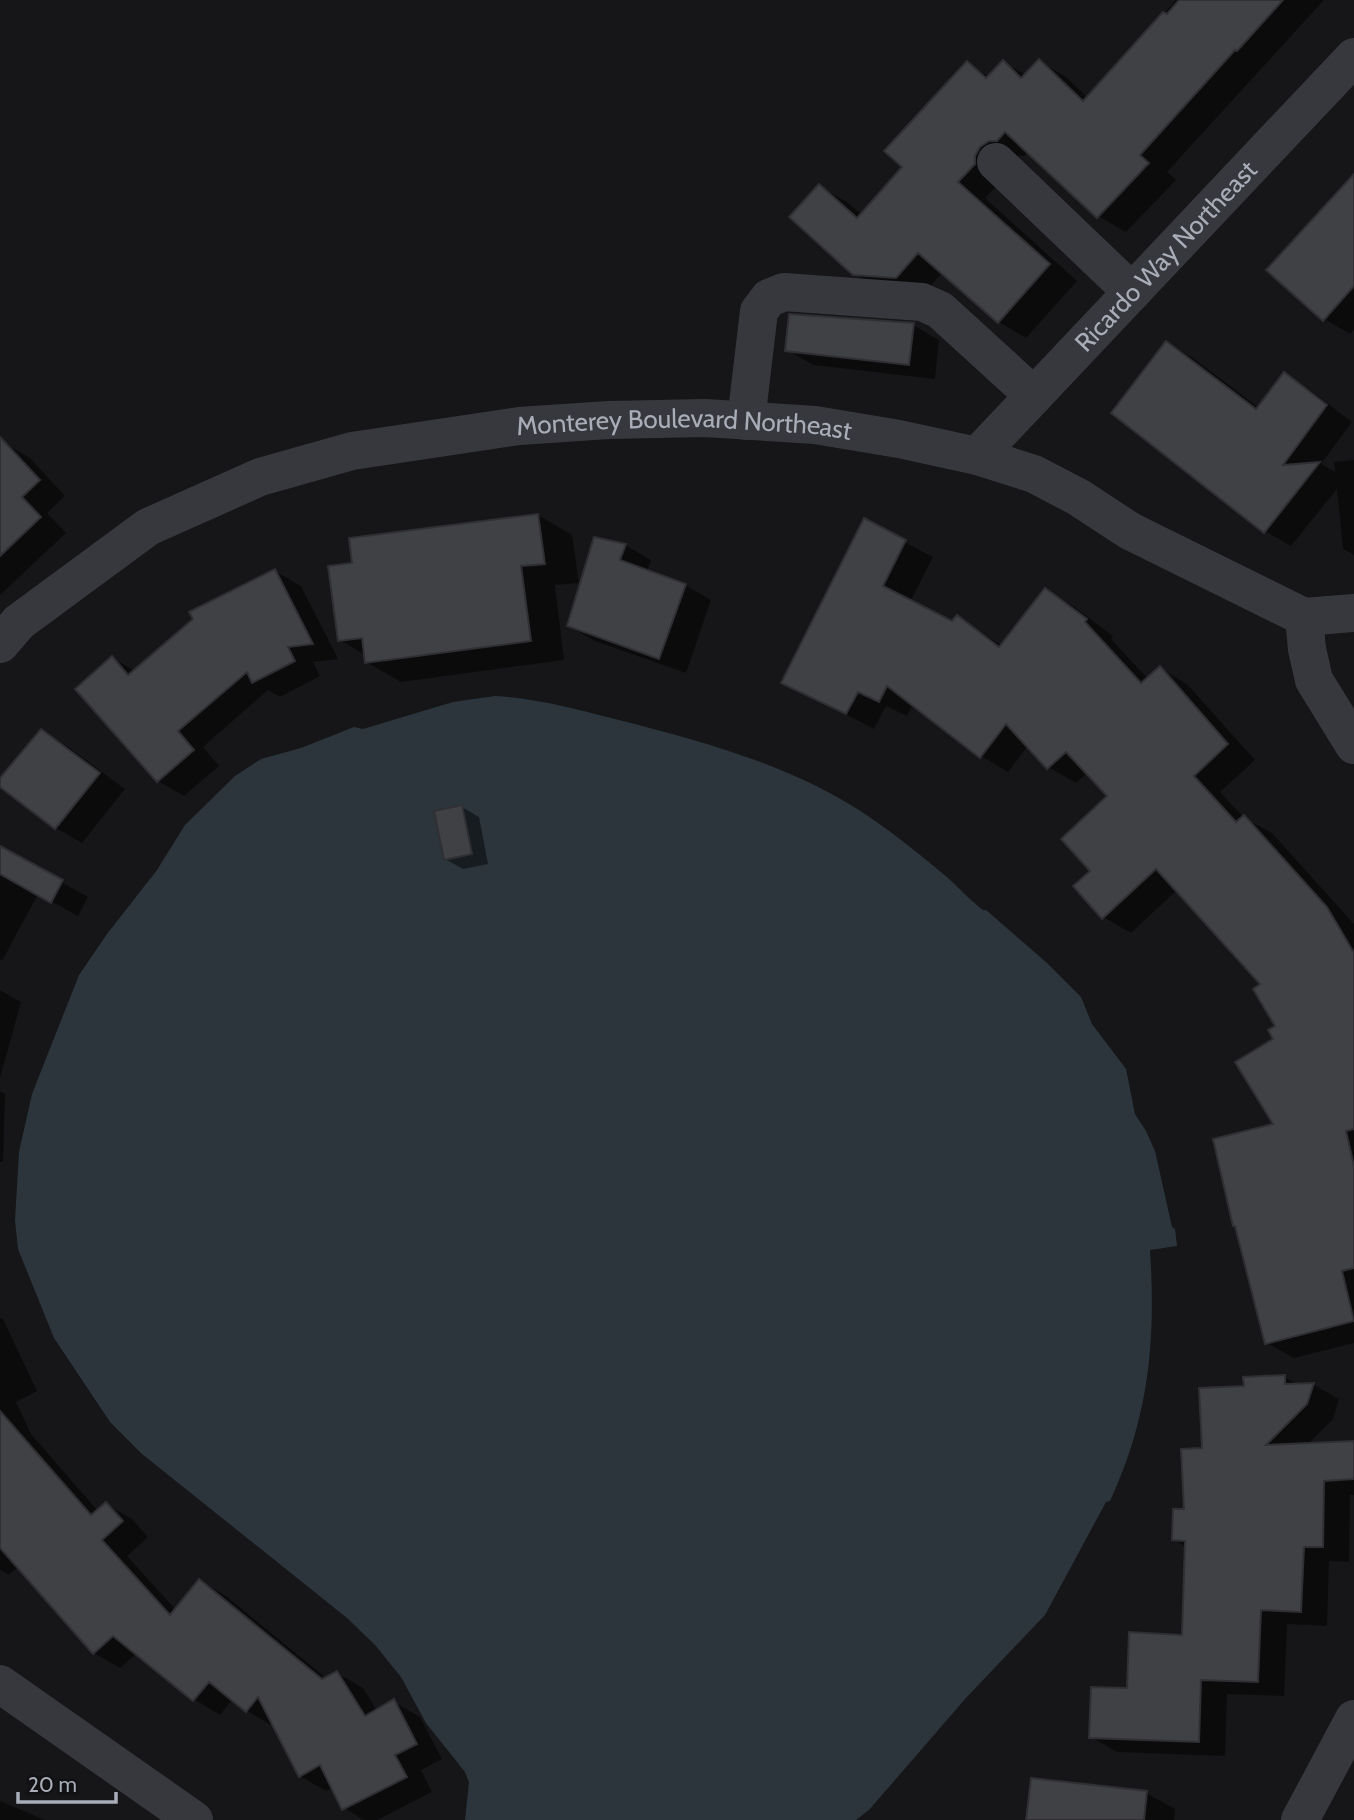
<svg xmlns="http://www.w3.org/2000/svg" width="1354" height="1820" viewBox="0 0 1354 1820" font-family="Cabin,sans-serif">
<rect width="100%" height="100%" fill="#161618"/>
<path fill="#2c353c" d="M495 696C535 698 576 709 615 719 702 741 792 765 868 816 896 835 922 856 948 878 960 889 970 900 983 910H986L1047 963 1081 997 1092 1024 1126 1069 1135 1114 1146 1131 1155 1151 1172 1227 1175 1229 1177 1246 1150 1250C1156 1341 1149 1417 1110 1501L1106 1502 1045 1615 966 1698 869 1810 856 1820H465L469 1782 465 1772 426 1723 401 1677 375 1645 347 1618 142 1454 110 1422 54 1338 18 1249 15 1220 19 1152 32 1094 79 975 107 934 157 870 185 825 235 776 261 759 301 748 354 727 363 729 453 702Z"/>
<g fill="#0007">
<path d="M1176 0H1324L1167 172 1176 180 1126 232 1098 216 1029 151 1025 156H1018L1002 180 985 198 1077 281 1026 338 999 322 943 272 924 293 883 290 854 274 819 186 847 202 862 215 905 167 967 64 990 77 1003 62 1026 75 1039 61 1066 77 1088 98Z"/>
<path d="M1354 176V330L1350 334 1324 319Z"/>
<path d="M913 325 939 340 935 379 813 365 787 350Z"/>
<path d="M1167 343 1193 358 1259 408 1284 375 1310 390 1352 422 1321 464 1335 472 1334 462 1354 460V555L1343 549 1337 489 1291 546 1265 531Z"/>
<path d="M4 443 30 458 65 496 47 513 66 533 0 595V447Z"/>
<path d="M538 515 572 535 579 583 555 585 564 660 401 682 366 662 365 655 340 640 354 564Z"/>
<path d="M864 521 933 557 910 602 953 623 958 617 1002 646 1045 590 1073 606 1113 636 1111 639 1148 679 1160 668 1187 684 1255 760 1220 792 1244 818 1272 833 1354 924V1343L1294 1358 1267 1343 1278 1026 1263 985 1177 890 1131 933 1103 917 1093 871 1109 796 1087 773 1076 783 1048 767 1028 746 1008 772 981 756 913 704 907 716 886 706 874 729 784 682Z"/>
<path d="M625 545 651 560 647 572 685 585 711 600 686 673 595 641 569 626Z"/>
<path d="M275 571 301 586 338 659 313 662 320 676 280 697 268 690 203 747 219 766 184 796 158 781 112 658 135 671Z"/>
<path d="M41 731 67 746 125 789 82 843 56 828 0 785V781Z"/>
<path d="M462 807 479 817 488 864 463 869 445 859Z"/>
<path d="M0 848 88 897 78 916 38 894 2 961 0 959Z"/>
<path d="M0 990 21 1002 0 1078Z"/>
<path d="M0 1091 5 1094 3 1162H0Z"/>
<path d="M0 1318 3 1319 37 1391 16 1402 31 1434 98 1511 106 1504 132 1519 148 1537 127 1556 176 1610 200 1581 226 1596 326 1678 337 1673 363 1688 377 1711 394 1702 420 1717 442 1759 421 1770 432 1792 377 1820H364L344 1808 333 1787 326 1791 300 1776 273 1726 247 1711 233 1699 220 1715 194 1699 137 1653 120 1668 94 1653 18 1567 9 1575 0 1570Z"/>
<path d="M1284 1377 1299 1385H1314L1339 1399 1333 1419 1307 1445 1354 1443V1495H1350L1349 1562 1329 1561 1327 1626 1287 1624 1284 1696 1227 1694 1225 1756 1117 1752 1091 1737 1128 1690 1184 1637 1186 1547 1174 1539 1186 1511 1204 1449 1246 1387Z"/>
<path d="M1146 1793 1175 1809 1174 1820H1027Z"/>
<path d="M0 1801 45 1820H0Z"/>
</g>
<g fill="#404145" stroke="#303034" stroke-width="2">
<path d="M1179 0H1283L1237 51 1235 50 1140 155 1149 163 1097 218 1005 132 997 141H989L980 147 975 156V164L958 182 1050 264 998 323 918 253 896 278 853 275 789 217 819 184 857 218 902 167 884 151 967 61 986 78 1003 60 1021 78 1039 59 1083 101 1163 12 1167 14Z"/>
<path d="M1354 174V286L1323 321 1266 270Z"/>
<path d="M789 314 914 323 909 365 785 351Z"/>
<path d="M1166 341 1256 409 1284 372 1327 405 1283 465 1320 462 1264 533 1111 413Z"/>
<path d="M0 437 40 480 22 497 41 517 0 556Z"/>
<path d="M538 514 545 564 521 566 531 641 365 663 362 638 338 641 328 566 352 563 349 538Z"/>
<path d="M864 518 906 540 883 586 952 621 957 615 999 647 1045 588 1087 619 1085 622 1141 683 1160 666 1228 744 1194 776 1236 822 1244 815 1327 907 1354 953V1129L1346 1131 1354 1166V1268L1342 1271 1354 1321 1265 1344 1235 1226H1233L1213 1139 1273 1124 1235 1062 1273 1039 1268 1030 1275 1026 1253 989 1260 984 1156 869 1102 919 1073 886 1090 871 1061 839 1107 796 1066 752 1047 769 1006 724 980 758 887 686 879 702 858 692 846 714 781 683Z"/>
<path d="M594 537 626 544 620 560 686 584 659 659 567 626Z"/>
<path d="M275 569 313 644 288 647 295 661 252 683 247 672 178 731 194 750 157 782 75 689 112 656 128 675 193 619 189 612Z"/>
<path d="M41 729 100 773 55 829 0 787V778Z"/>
<path d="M462 805 472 854 444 860 434 811Z"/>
<path d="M0 846 63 880 51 903 0 874Z"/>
<path d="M1285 1375V1384L1314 1383 1307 1404 1266 1445 1354 1441V1479L1324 1481 1323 1547H1304L1301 1612 1261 1610 1258 1682 1201 1680 1199 1742 1089 1738 1091 1687 1127 1688 1129 1632 1182 1635 1185 1541 1172 1540 1173 1509H1184L1181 1449 1202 1448 1199 1388 1244 1386 1243 1377Z"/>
<path d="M0 1411 91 1515 106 1502 123 1521 102 1540 170 1615 199 1579 322 1679 337 1671 365 1716 394 1699 417 1744 395 1755 407 1777 342 1810 320 1765 299 1777 258 1697 246 1712 209 1682 193 1701 113 1636 93 1654 0 1548Z"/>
<path d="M1031 1778 1147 1791 1144 1820H1026Z"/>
</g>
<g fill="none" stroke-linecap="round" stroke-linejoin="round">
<g stroke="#37383d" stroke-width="38">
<path d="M996 162 1132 292"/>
<path d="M746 421 759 311 769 298 784 292 922 302 940 310 1034 396"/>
<path id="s1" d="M977 456 1354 57"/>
<path d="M1304 617 1307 649 1314 680 1354 745"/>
<path id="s2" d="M0 644 19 622 148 527 260 477 352 451 519 426 609 420 705 418 815 425 899 439 977 456 1034 474 1078 497 1130 531 1304 617 1354 613"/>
<path d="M0 1684 194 1820"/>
<path d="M1300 1820 1354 1719"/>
</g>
</g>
<g text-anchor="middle" stroke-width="7" stroke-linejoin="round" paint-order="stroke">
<g font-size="26" fill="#a8adb8" stroke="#111113">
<text dy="9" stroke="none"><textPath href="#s1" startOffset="275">Ricardo Way Northeast</textPath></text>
<text dy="9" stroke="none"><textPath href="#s2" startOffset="742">Monterey Boulevard Northeast</textPath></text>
</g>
</g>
<path d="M18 1792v10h98v-10" fill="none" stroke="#a8adb8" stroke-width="3.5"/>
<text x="28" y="1792" font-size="21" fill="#a8adb8" stroke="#111113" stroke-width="5" paint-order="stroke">20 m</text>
</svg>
